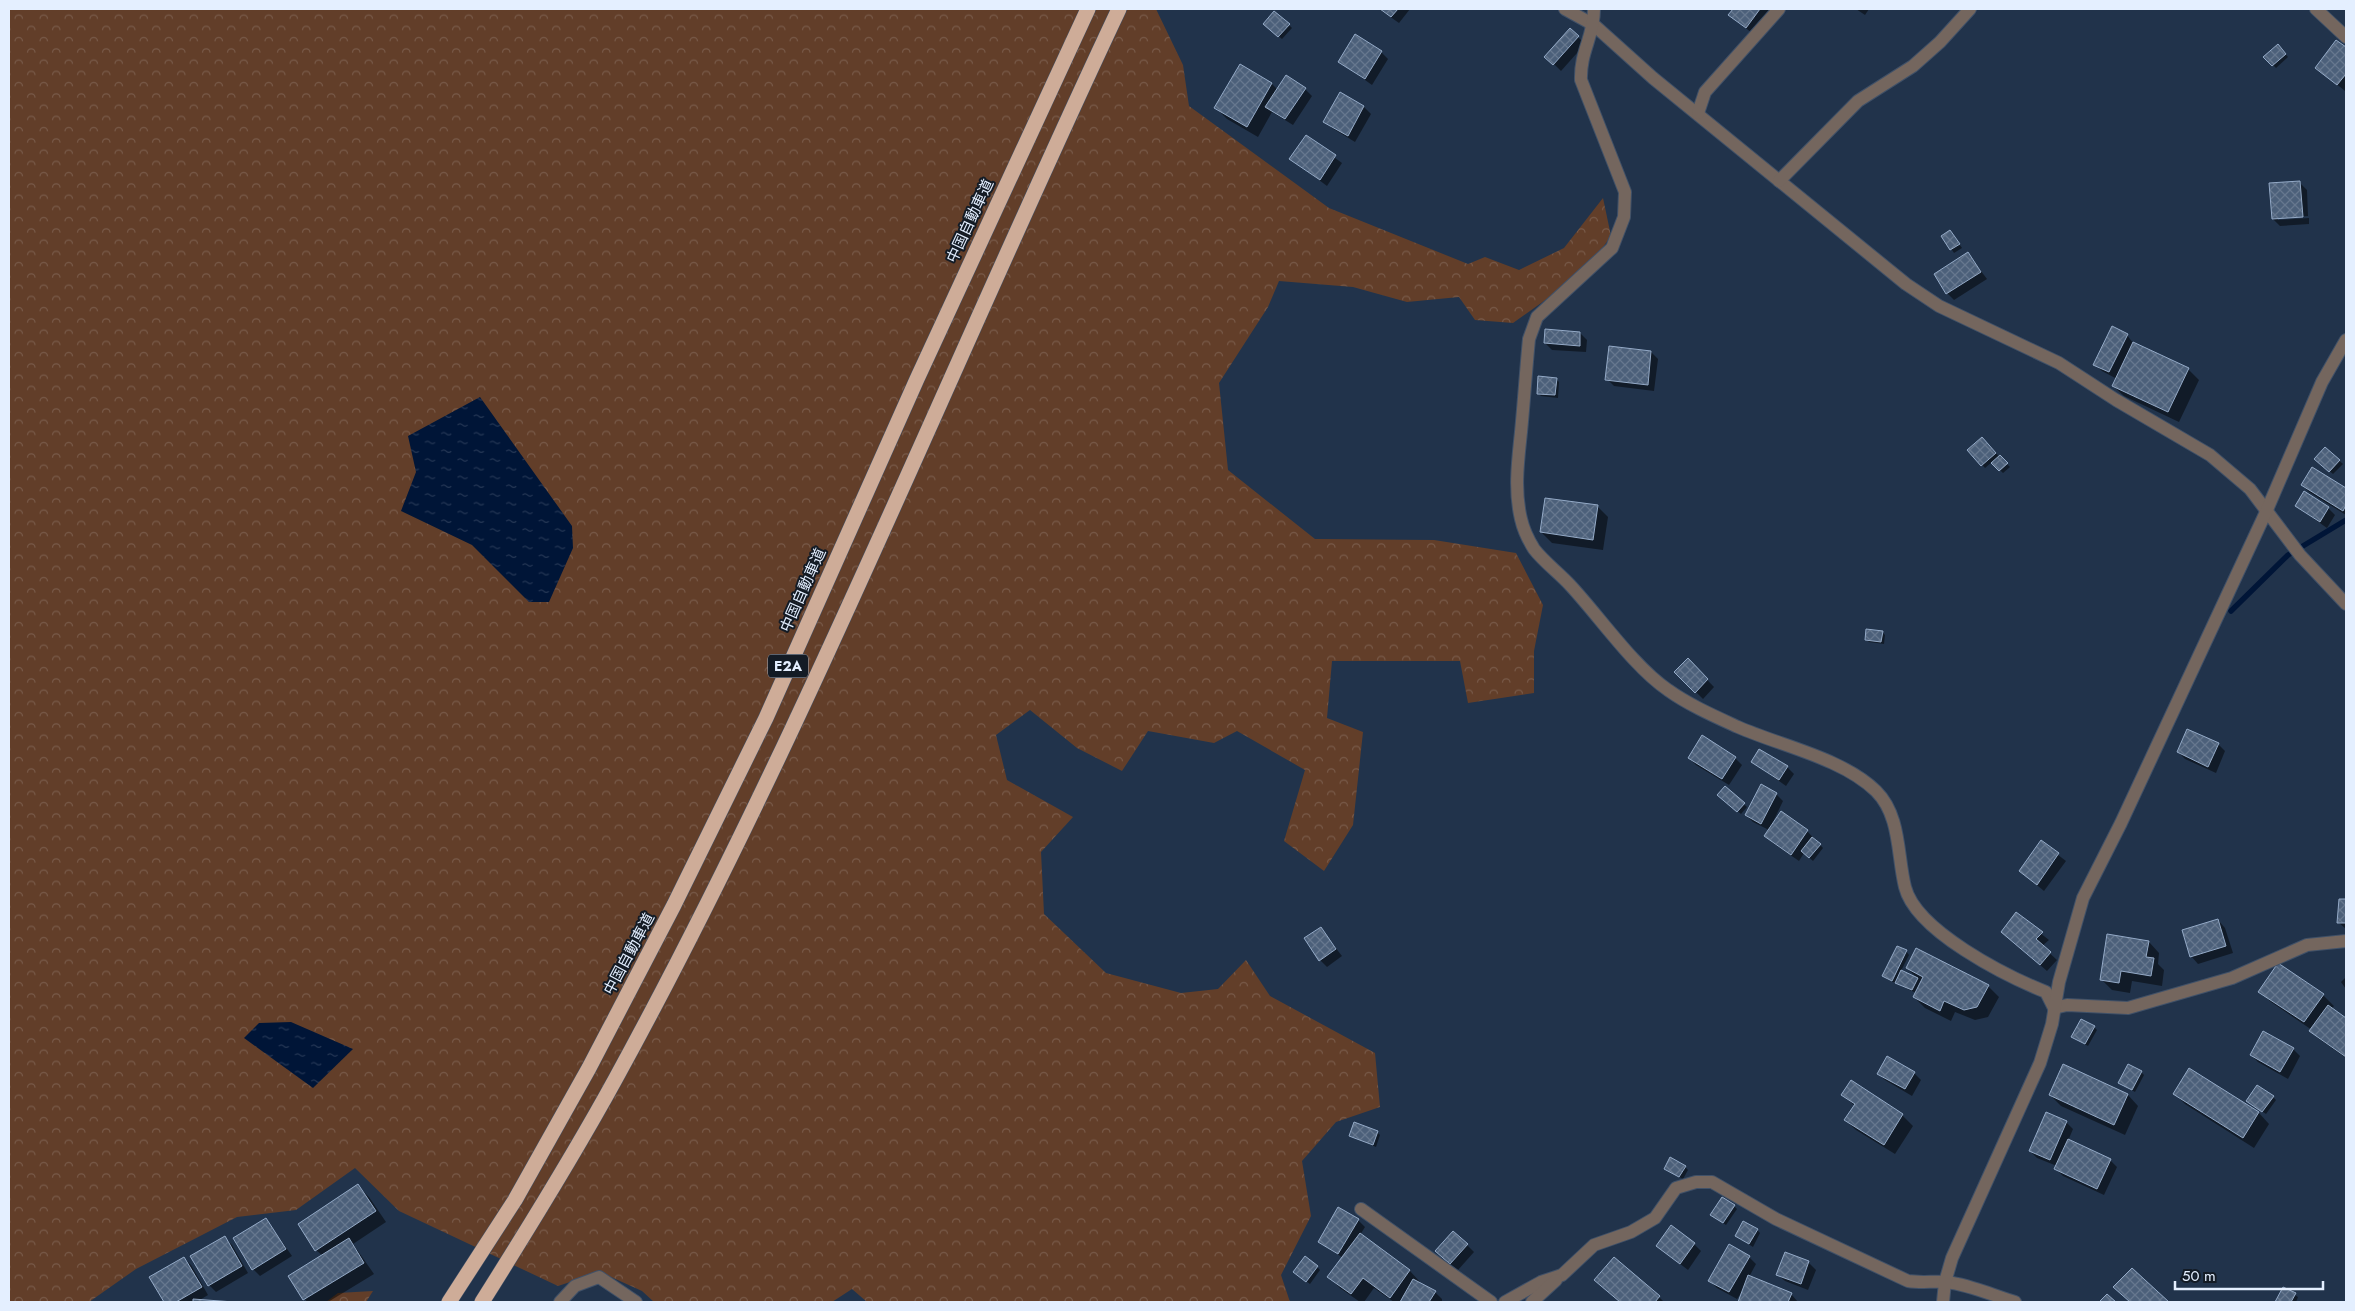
<svg xmlns="http://www.w3.org/2000/svg" width="2355" height="1311" viewBox="0 0 2355 1311" font-family="Jost,'Noto Sans JP',sans-serif">
<defs>
<pattern id="forest-crowns" width="20" height="18" patternUnits="userSpaceOnUse" patternTransform="scale(1.25)"><rect width="20" height="18" fill="#623e29"/><path d="M2 6a3 3 0 1 1 6 0M12 15a3 3 0 1 1 6 0" fill="none" stroke="#785a49"/></pattern>
<pattern id="water-ripples" width="26" height="14" patternUnits="userSpaceOnUse" patternTransform="scale(1.25)"><rect width="26" height="14" fill="#001537"/><path d="M2 4q2-2 4 0t4 0M15 11q2-2 4 0t4 0" fill="none" stroke="#253755"/></pattern>
<pattern id="building-cross-hatch" width="8" height="8" patternUnits="userSpaceOnUse" patternTransform="scale(1.25)"><rect width="8" height="8" fill="#4c607a"/><path d="M0 0l8 8M0 8l8-8" fill="none" stroke="#66778e"/></pattern>
</defs>
<rect width="100%" height="100%" fill="#21334b"/>
<g fill="url(#forest-crowns)">
<path d="M9 9H1156L1183 65 1189 106 1329 208 1468 264 1485 257 1519 270 1564 248 1603 198 1611 236 1586 271 1513 323 1475 320 1459 297 1407 302 1353 287 1279 281 1268 307 1219 383 1228 470 1315 539 1434 540 1516 553 1543 605 1534 651V693L1468 703 1460 661H1332L1327 718 1363 732 1353 825 1324 871 1284 841 1305 770 1237 731 1214 743 1148 731 1122 771 1077 748 1030 710 996 735 1007 780 1073 817 1041 852 1044 914 1106 973 1181 993 1218 989 1246 960 1270 996 1375 1053 1380 1107 1336 1122 1302 1161 1311 1216 1281 1275 1290 1302H867L852 1289 832 1302H654L642 1291 600 1272 558 1286 399 1211 355 1168 296 1210 237 1217 136 1269 89 1302H9Z"/>
<path d="M373 1291 366 1302H326L338 1293Z"/>
</g>
<g fill="url(#water-ripples)">
<path d="M480 397 572 526 573 548 549 602H529L472 545 401 511 416 472 408 436Z"/>
<path d="M291 1022 353 1049 313 1088 244 1038 259 1023Z"/>
</g>
<g fill="#0007">
<path d="M1379 9H1410L1399 23Z"/>
<path d="M1735 9H1773L1753 34 1730 15Z"/>
<path d="M1856 9H1869L1865 15Z"/>
<path d="M1289 25 1292 28 1282 39 1268 27Z"/>
<path d="M1578 37 1585 44 1561 71 1553 63Z"/>
<path d="M2336 42 2346 49 2345 91 2317 68Z"/>
<path d="M2278 46 2288 57 2276 68 2265 57Z"/>
<path d="M1381 52 1388 59 1372 85 1340 62Z"/>
<path d="M1240 66 1272 84 1278 90 1305 89 1312 96 1293 125 1272 112 1258 137 1227 119 1216 108Z"/>
<path d="M1340 94 1364 107 1371 114 1355 142 1332 128 1324 121Z"/>
<path d="M1306 137 1342 163 1327 186 1291 159Z"/>
<path d="M2300 183 2307 190 2308 216 2278 218V220L2309 218V224L2280 226 2273 219Z"/>
<path d="M1950 231 1962 248 1954 253 1943 236Z"/>
<path d="M1968 254 1987 279 1954 300 1947 293Z"/>
<path d="M1580 333 1587 340 1586 352 1552 350 1545 343Z"/>
<path d="M2127 335 2133 343 2188 369 2199 380 2179 422 2124 396 2113 386 2117 379 2102 371 2095 364Z"/>
<path d="M1651 352 1658 359 1654 391 1614 386 1607 379Z"/>
<path d="M1556 379 1559 382 1558 398 1541 396 1538 393Z"/>
<path d="M1981 439 2010 467 2003 473 1992 462 1985 468 1969 450Z"/>
<path d="M2326 449 2343 464 2333 474 2316 459Z"/>
<path d="M2313 468 2346 489V515L2309 492 2302 485Z"/>
<path d="M1597 506 1608 517 1603 550 1552 543 1541 532Z"/>
<path d="M2296 506 2328 508 2335 515 2327 528Z"/>
<path d="M1882 632 1885 635 1884 644 1869 642 1866 639Z"/>
<path d="M1688 660 1714 687 1703 699 1676 672Z"/>
<path d="M2218 744 2225 751 2216 773 2185 759 2178 752Z"/>
<path d="M1689 758H1735L1742 765 1729 785 1696 765Z"/>
<path d="M1752 762 1787 767 1794 774 1786 786Z"/>
<path d="M1725 788 1747 807 1741 814 1719 795Z"/>
<path d="M1776 794 1783 801 1772 824 1781 813 1807 831 1823 848 1813 861 1804 853 1799 861 1773 843 1766 836 1769 830 1753 822 1746 815Z"/>
<path d="M2041 842 2066 861 2044 891 2020 871Z"/>
<path d="M2340 900H2346V929L2338 922Z"/>
<path d="M2016 914 2049 940 2042 946 2057 960 2047 971 2010 939Z"/>
<path d="M2218 920 2225 928 2233 953 2198 964 2191 956Z"/>
<path d="M1320 928 1342 956 1327 967 1320 960Z"/>
<path d="M2149 942 2159 953 2158 964 2164 970 2162 986 2132 981 2130 993 2112 990 2101 979Z"/>
<path d="M1906 951 1909 955 1901 971 1918 979 1907 968 1988 986 1999 997 1988 1017 1975 1020 1955 1012 1951 1021 1925 1008 1914 997 1916 993 1887 979 1883 976Z"/>
<path d="M2346 977V989L2341 982Z"/>
<path d="M2260 991 2323 995 2334 1006 2331 1009 2346 1019V1058L2318 1038 2312 1030 2271 1002Z"/>
<path d="M2094 1027 2097 1030 2088 1046 2073 1037Z"/>
<path d="M2293 1049 2300 1056 2288 1079 2258 1062 2251 1055Z"/>
<path d="M2064 1066 2128 1095 2138 1106 2125 1135 2061 1106 2050 1095Z"/>
<path d="M2189 1070 2259 1113 2269 1124 2254 1148 2185 1104 2174 1093Z"/>
<path d="M2141 1072 2144 1075 2135 1092 2120 1083Z"/>
<path d="M1878 1073H1914L1921 1080 1912 1096 1885 1080Z"/>
<path d="M1852 1082 1902 1115 1913 1126 1895 1154 1856 1130 1845 1120 1855 1106 1843 1095Z"/>
<path d="M2273 1097 2276 1100 2266 1114 2251 1104Z"/>
<path d="M2066 1122 2073 1129 2068 1141 2110 1160 2117 1167 2104 1195 2063 1176 2056 1169 2057 1166 2037 1158 2030 1151Z"/>
<path d="M1377 1132 1380 1135 1376 1147 1351 1136Z"/>
<path d="M1685 1167 1688 1170 1683 1179 1669 1171Z"/>
<path d="M358 1186 369 1197 386 1222 353 1244 374 1274 328 1302H307L290 1276 323 1256 316 1250Z"/>
<path d="M1734 1206 1737 1209 1726 1225 1712 1215Z"/>
<path d="M266 1219 292 1256 260 1276 253 1269Z"/>
<path d="M1358 1220 1365 1227 1360 1235 1410 1271 1420 1282 1419 1283 1435 1292 1442 1299V1302H1394L1374 1288 1364 1302H1360L1340 1288 1329 1277 1343 1258 1320 1242Z"/>
<path d="M1757 1230 1760 1233 1753 1247 1736 1236Z"/>
<path d="M225 1238 232 1245 248 1273 216 1292 209 1285Z"/>
<path d="M1694 1244 1701 1251 1688 1270 1657 1246Z"/>
<path d="M1467 1245 1474 1252 1458 1270 1443 1258Z"/>
<path d="M1785 1254 1809 1263 1816 1270 1808 1290 1785 1281 1777 1274Z"/>
<path d="M1749 1257 1756 1264 1749 1277 1791 1294 1798 1302H1739L1745 1287 1737 1299 1717 1288 1710 1281Z"/>
<path d="M184 1258 191 1265 208 1295 198 1301 222 1302H165L150 1278Z"/>
<path d="M1614 1259 1659 1297 1664 1302H1620L1607 1291 1596 1280Z"/>
<path d="M1317 1267 1320 1270 1310 1284 1298 1275Z"/>
<path d="M2284 1288 2298 1297 2296 1302H2276Z"/>
</g>
<g fill="none" stroke-linecap="round" stroke-linejoin="round">
<path stroke="#001537" stroke-width="5.5" d="M2231 611 2288 555 2346 520"/>
</g>
<g fill="url(#building-cross-hatch)" stroke="#94aac7">
<path d="M1380 9H1398L1391 17Z"/>
<path d="M1733 9H1760L1746 28 1728 15Z"/>
<path d="M1274 11 1290 24 1278 37 1263 24Z"/>
<path d="M1570 28 1579 36 1553 65 1544 57Z"/>
<path d="M1355 34 1382 51 1365 79 1338 62Z"/>
<path d="M2336 40 2346 47V74L2337 85 2315 68Z"/>
<path d="M2278 44 2286 54 2272 66 2263 57Z"/>
<path d="M1240 64 1272 83 1247 127 1214 108Z"/>
<path d="M1286 75 1306 88 1285 119 1265 107Z"/>
<path d="M1340 92 1364 106 1348 136 1323 122Z"/>
<path d="M1306 135 1336 155 1320 180 1289 159Z"/>
<path d="M2300 181 2303 217 2272 219 2269 183Z"/>
<path d="M1950 230 1960 244 1950 250 1941 236Z"/>
<path d="M1968 252 1981 272 1946 294 1934 274Z"/>
<path d="M2112 326 2128 334 2109 372 2093 365Z"/>
<path d="M1545 329 1580 332V346L1544 343Z"/>
<path d="M2133 342 2189 368 2168 412 2112 386Z"/>
<path d="M1609 346 1651 351 1648 385 1605 380Z"/>
<path d="M1538 376 1557 378 1555 395 1537 394Z"/>
<path d="M1982 437 1996 453 1981 466 1967 450Z"/>
<path d="M2325 447 2340 460 2329 472 2314 459Z"/>
<path d="M2000 455 2008 463 1999 471 1991 463Z"/>
<path d="M2312 467 2346 488V505L2343 511 2301 485Z"/>
<path d="M2304 491 2329 507 2320 522 2295 506Z"/>
<path d="M1545 498 1598 505 1593 540 1540 532Z"/>
<path d="M1866 629 1883 631 1881 642 1865 640Z"/>
<path d="M1688 658 1708 679 1695 693 1674 672Z"/>
<path d="M2187 729 2219 743 2208 767 2177 752Z"/>
<path d="M1702 735 1736 757 1722 779 1688 758Z"/>
<path d="M1759 749 1788 766 1779 780 1751 762Z"/>
<path d="M1761 784 1777 793 1761 824 1745 815Z"/>
<path d="M1725 786 1745 803 1737 812 1717 795Z"/>
<path d="M1781 811 1808 830 1791 855 1764 836Z"/>
<path d="M1812 837 1821 844 1809 858 1801 851Z"/>
<path d="M2041 840 2059 853 2037 885 2019 871Z"/>
<path d="M2339 899H2346V923H2337Z"/>
<path d="M2016 912 2043 932 2036 939 2051 952 2040 965 2001 932Z"/>
<path d="M2218 919 2226 946 2190 957 2182 930Z"/>
<path d="M1321 927 1336 949 1319 961 1304 938Z"/>
<path d="M2107 934 2149 941 2146 957 2154 958 2151 976 2121 971 2119 983 2100 980Z"/>
<path d="M1897 946 1907 950 1892 981 1882 976Z"/>
<path d="M1916 948 1989 985 1977 1007 1964 1010 1944 1001 1940 1011 1913 997 1923 977 1906 968Z"/>
<path d="M2278 963 2324 994 2304 1022 2258 992Z"/>
<path d="M1901 970 1918 978 1912 990 1895 983Z"/>
<path d="M2328 1005 2346 1018V1057L2309 1031Z"/>
<path d="M2081 1019 2095 1026 2085 1044 2071 1037Z"/>
<path d="M2263 1031 2294 1048 2280 1072 2250 1055Z"/>
<path d="M1887 1056 1915 1072 1905 1089 1877 1074Z"/>
<path d="M2063 1064 2128 1094 2114 1125 2049 1095Z"/>
<path d="M2128 1064 2142 1071 2132 1090 2118 1083Z"/>
<path d="M2189 1068 2259 1112 2243 1138 2173 1094Z"/>
<path d="M1851 1080 1903 1114 1884 1145 1844 1120 1855 1104 1841 1095Z"/>
<path d="M2257 1085 2274 1096 2262 1112 2246 1101Z"/>
<path d="M2046 1112 2067 1121 2050 1160 2029 1151Z"/>
<path d="M1354 1122 1378 1131 1373 1145 1349 1136Z"/>
<path d="M2068 1139 2111 1159 2097 1189 2054 1169Z"/>
<path d="M1670 1157 1686 1166 1679 1177 1664 1169Z"/>
<path d="M358 1184 376 1211 315 1251 298 1224Z"/>
<path d="M1722 1197 1735 1205 1723 1223 1710 1215Z"/>
<path d="M1338 1207 1359 1219 1338 1254 1318 1242Z"/>
<path d="M266 1218 286 1249 252 1270 233 1238Z"/>
<path d="M1743 1221 1758 1229 1749 1244 1735 1236Z"/>
<path d="M1671 1225 1695 1243 1680 1264 1656 1246Z"/>
<path d="M1453 1231 1468 1244 1450 1264 1435 1251Z"/>
<path d="M1360 1233 1410 1270 1390 1298 1363 1278 1351 1294 1327 1277Z"/>
<path d="M225 1236 242 1266 208 1286 190 1256Z"/>
<path d="M349 1238 364 1263 303 1300 288 1276Z"/>
<path d="M1729 1244 1750 1256 1729 1292 1708 1281Z"/>
<path d="M1785 1252 1809 1261 1801 1284 1776 1275Z"/>
<path d="M1305 1256 1318 1266 1306 1282 1293 1272Z"/>
<path d="M184 1257 202 1287 176 1302H164L149 1277Z"/>
<path d="M1614 1257 1660 1296 1655 1302H1620L1594 1280Z"/>
<path d="M2132 1268 2169 1302H2130L2113 1287Z"/>
<path d="M1748 1275 1792 1293 1788 1302H1738Z"/>
<path d="M1413 1279 1436 1291 1429 1302H1400Z"/>
<path d="M2283 1287 2296 1293 2291 1302H2275Z"/>
<path d="M2107 1294 2116 1302H2099Z"/>
<path d="M193 1299 234 1302H193Z"/>
</g>
<g fill="none" stroke-linecap="round" stroke-linejoin="round">
<g stroke="#405168" stroke-width="14">
<g id="minor">
<path d="M1565 9 1594 25 1653 78 1906 284 1939 306 2059 363 2116 400 2210 455 2250 489 2300 555 2346 604"/>
<path d="M1594 9C1594 37 1580 51 1581 80L1625 192 1624 217 1612 248 1537 317 1529 339C1526 370 1524 401 1521 432 1518 461 1514 490 1521 519 1523 528 1529 541 1534 549 1544 562 1559 573 1570 585 1599 616 1634 667 1668 690 1689 705 1714 716 1738 727 1781 746 1842 758 1876 791 1901 816 1897 855 1905 887 1916 931 2006 976 2046 992L2054 1008"/>
<path d="M2316 9 2346 37"/>
<path d="M1698 113 1705 92 1779 9"/>
<path d="M1779 181 1858 101 1913 66 1940 42 1970 9"/>
<path d="M2054 1008 2067 1005 2128 1008 2232 978 2307 945 2346 941"/>
<path d="M1361 1209 1491 1302"/>
<path d="M560 1302 575 1286 599 1277 636 1302"/>
<path d="M1505 1302 1541 1282 1562 1275 1594 1245 1631 1232 1655 1218 1676 1188 1696 1182H1712L1776 1219 1908 1281C1921 1283 1934 1281 1947 1282 1970 1285 1992 1295 2015 1302"/>
<path d="M1532 1302 1556 1280"/>
<path d="M1943 1302 1945 1282 1952 1258 2040 1063 2052 1024 2059 982 2083 898 2121 823 2266 512 2322 382 2346 340"/>
</g>
</g>
<g stroke="#405168" stroke-width="16">
<g id="highway">
<path d="M449 1302 515 1200 589 1068 674 905 766 718 917 379 1088 9"/>
<path d="M482 1302C528 1229 574 1155 616 1078 805 733 951 365 1119 9"/>
</g>
</g>
<use href="#minor" stroke="#74665e" stroke-width="12"/>
<use href="#highway" stroke="#ceac98" stroke-width="15"/>
</g>
<g text-anchor="middle" stroke-width="4" stroke-linejoin="round" paint-order="stroke">
<rect fill="#131b25" stroke="#a5afbe" stroke-width="1" x="768" y="654.5" width="40" height="23" rx="4"/>
<g font-size="14" font-weight="bold" fill="#e4efff">
<text x="788" y="671">E2A</text>
</g>
<g font-size="15" fill="#e4efff" stroke="#131b25">
<text transform="translate(970 221) rotate(-65)" y="5">中国自動車道</text>
<text transform="translate(803 590) rotate(-66)" y="5">中国自動車道</text>
<text transform="translate(629 954) rotate(-62)" y="5">中国自動車道</text>
</g>
</g>
<rect width="2355" height="1311" fill="none" stroke="#e4efff" stroke-width="20"/>
<path d="M2175 1281v8h148v-8" fill="none" stroke="#e4efff" stroke-width="2.5"/>
<text x="2182" y="1281" font-size="15" fill="#e4efff" stroke="#131b25" stroke-width="4" paint-order="stroke">50 m</text>
</svg>
